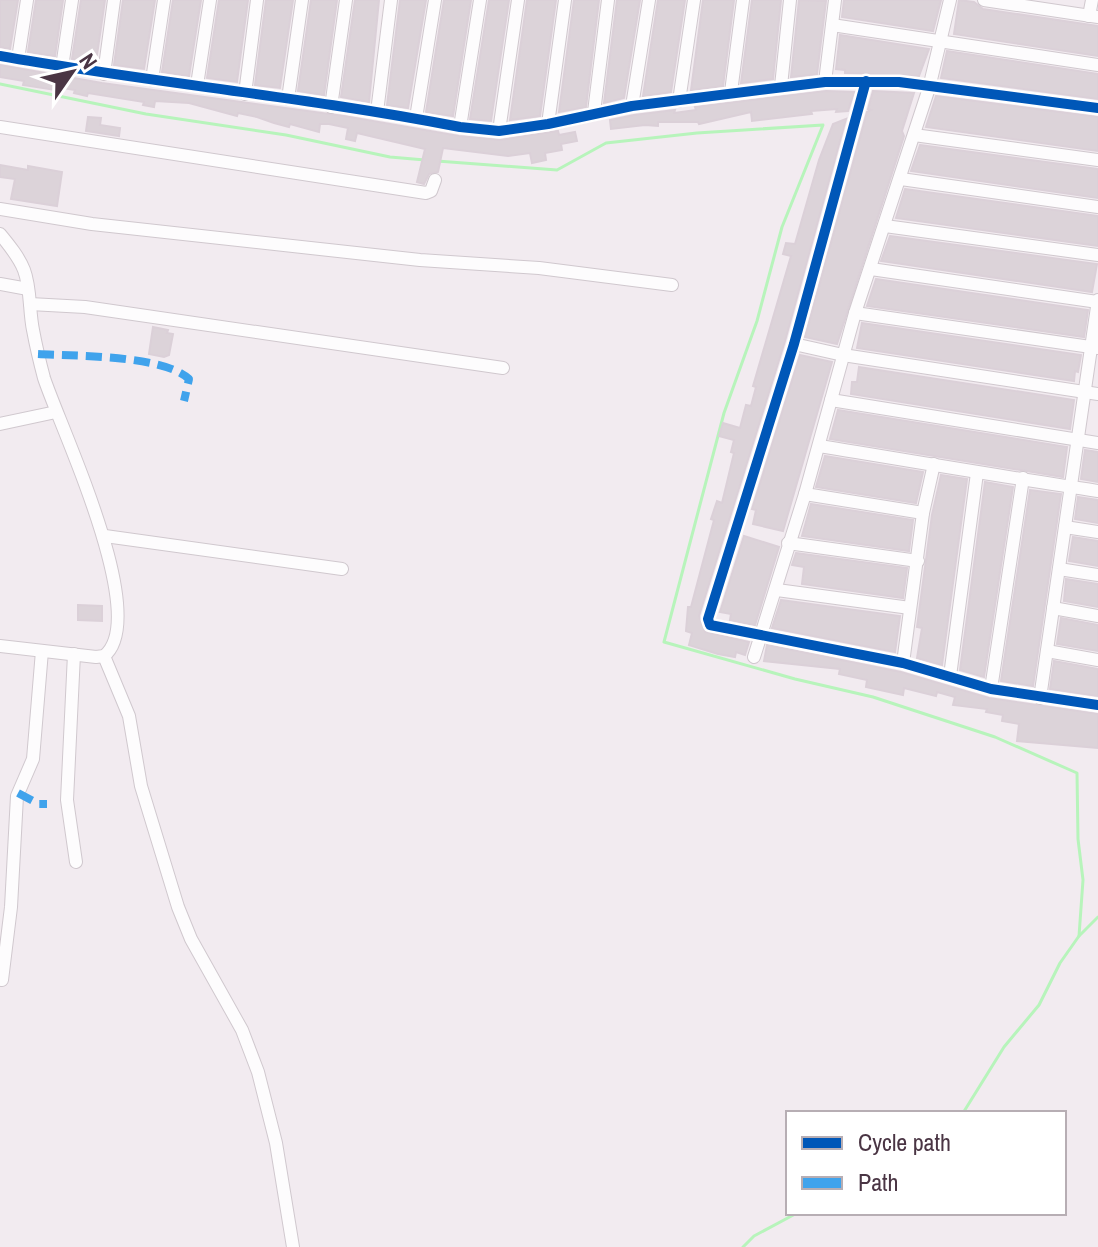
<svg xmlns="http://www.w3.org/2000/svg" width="1098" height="1247" viewBox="0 0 1098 1247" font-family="'Archivo Narrow',sans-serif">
<rect width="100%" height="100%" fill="#f2ebf0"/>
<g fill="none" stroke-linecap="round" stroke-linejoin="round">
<g stroke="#b7f4bb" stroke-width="3">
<path d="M0 84 146 114 286 135 390 157 425 160"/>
<path d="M437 161 557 170 606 143 697 133 823 125 782 227 757 321 724 413 664 642 795 679 873 697 995 737 1077 773 1078 839 1083 880 1079 936"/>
<path d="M963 1113 1004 1047 1039 1005 1060 963 1079 936 1098 917"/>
<path d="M743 1247 754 1236 797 1213"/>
</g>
</g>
<g fill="#dcd3d9" stroke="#dbd0d8" stroke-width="2">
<path d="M0 0H18L10 49 0 47Z"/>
<path d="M36 0H63L55 56 28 52Z"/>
<path d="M81 0H105L96 62 72 59Z"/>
<path d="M123 0H155L144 69 114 65Z"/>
<path d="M173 0H201L189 76 162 72Z"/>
<path d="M219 0H248L237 82 207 78Z"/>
<path d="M266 0H293L280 88 255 85Z"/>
<path d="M311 0H337L324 95 298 91Z"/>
<path d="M355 0H379L369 102 341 97Z"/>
<path d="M400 0H426L408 108 387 105Z"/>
<path d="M444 0H471L453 116 426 112Z"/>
<path d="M489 0H509L491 121 470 119Z"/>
<path d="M527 0H556L540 116 510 120Z"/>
<path d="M574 0H599L586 107 559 112Z"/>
<path d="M617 0H640L624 98 604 103Z"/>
<path d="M658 0H685L671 92 643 96Z"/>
<path d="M703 0H734L723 86 691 90Z"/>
<path d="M752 0H781L773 79 741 83Z"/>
<path d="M799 0 826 1 817 74 791 77Z"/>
<path d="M844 0H941L933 31 842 17Z"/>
<path d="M959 0 974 2 983 9 1098 26V56L954 34Z"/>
<path d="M840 35 929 49 919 76 845 73V70L836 69Z"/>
<path d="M947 51 1098 74V99L941 78Z"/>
<path d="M0 65 102 83 344 116 459 136 500 140 558 131 559 135 575 132 577 141 561 144 562 150 545 153 546 160 532 163 530 153 508 156 443 148 438 172 429 174 424 184 417 182 425 149 357 133 355 141 346 139 348 128 329 124H320L319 132 290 124 289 127 274 123 257 117 238 113 237 116 189 103 155 101 154 107 143 105 144 102 88 93 87 96 74 93 75 90 56 87 55 90 23 85 24 81 0 77Z"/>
<path d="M826 91 854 92 848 111 836 112 837 109 811 111 812 114 752 121 751 112 699 124 698 122H658V126L645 125 611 129 610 120 634 115 675 110 674 113 696 110 695 107Z"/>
<path d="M873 91 914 93 902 131 904 136 837 344 805 337 867 112 871 110 868 109Z"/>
<path d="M936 96 1098 117V151L926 127Z"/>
<path d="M88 117 101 118 100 125 120 128 119 136 86 131Z"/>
<path d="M846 119 785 341 699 616 705 632 749 642 745 655 736 652 735 657 718 654 689 645 692 633 686 631 688 607H691L714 520 711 519 717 501 722 503 734 453 731 452 734 440 719 436 723 423 740 428 746 405 751 406 756 387 753 386 791 256 783 254 786 243 795 244 819 160 833 124Z"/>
<path d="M920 145 1098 169V198L911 171Z"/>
<path d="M0 165 28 170V166L62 172 57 206 11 199 15 179 0 177Z"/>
<path d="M905 189 1098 216V246L896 218Z"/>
<path d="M890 236 1097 264 1092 292 881 261Z"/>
<path d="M876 279 1088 310 1084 337 867 306Z"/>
<path d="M862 323 1081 355 1078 372 1075 371 1074 381 857 348Z"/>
<path d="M153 327 168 330 167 333 173 334 169 355 164 357 149 354Z"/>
<path d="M800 355 832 362 783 531 753 524 756 510 752 509Z"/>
<path d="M859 367 1074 400 1070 429 851 394 852 382H857Z"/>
<path d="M838 410 1067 447 1063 477 830 439Z"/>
<path d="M1085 450 1098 452V482L1081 479Z"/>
<path d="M825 456 923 472 916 503 816 487Z"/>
<path d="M941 475 967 479 942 665 917 658 922 628 917 627 932 515Z"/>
<path d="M985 482 1013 487 984 677 960 670Z"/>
<path d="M1030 490 1061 494 1033 686 1001 681Z"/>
<path d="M1078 497 1098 500V523L1075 519Z"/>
<path d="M811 504 913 520 909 551 802 536Z"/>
<path d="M744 536 779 547 755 625 730 620 731 614 720 612Z"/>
<path d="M1073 537 1098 541V566L1069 561Z"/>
<path d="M796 553 907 568 903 598 802 584 804 567 792 565Z"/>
<path d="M1066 579 1098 584V607L1064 601Z"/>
<path d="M781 600 900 616 895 652 772 628Z"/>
<path d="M78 605 102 606V621L78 620Z"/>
<path d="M1061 618 1098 625V651L1057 644Z"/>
<path d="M767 645 901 672 989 698 1098 714V748L1017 741 1019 724 1002 721 1003 715 986 712 987 709 953 705 955 697 937 692 936 696 904 688 903 695 866 687 867 680 839 674 840 669 764 661Z"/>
<path d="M1054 661 1098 669V696L1050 689Z"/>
</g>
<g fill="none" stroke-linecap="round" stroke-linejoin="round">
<g stroke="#d0c8ce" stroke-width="14">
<g id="minor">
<path d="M984 0 1098 17"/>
<path d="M1089 16 1092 0"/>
<path d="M832 25 1098 65"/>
<path d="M0 56C153 83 307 97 460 127L499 131 548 124 632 106 825 82H899L1098 108"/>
<path d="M18 59 27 0"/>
<path d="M62 67 72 0"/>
<path d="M104 74 114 0"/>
<path d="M152 80 164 0"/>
<path d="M866 81 794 344 708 619 710 625 903 663 991 689 1098 705"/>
<path d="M825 82 835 0"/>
<path d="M197 85 210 0"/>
<path d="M781 86 790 0"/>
<path d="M731 92 743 0"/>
<path d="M245 94 257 0"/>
<path d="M288 99 302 0"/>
<path d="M679 101 694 0"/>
<path d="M632 106 649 0"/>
<path d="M331 107 346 0"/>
<path d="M377 112 391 0"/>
<path d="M594 112 608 0"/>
<path d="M416 118 435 0"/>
<path d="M548 124 565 0"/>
<path d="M0 127 426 193 431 191 435 180"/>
<path d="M460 127 480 0"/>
<path d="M499 131 518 0"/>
<path d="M914 135 1098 160"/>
<path d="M901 179 1098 207"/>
<path d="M0 209 92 224 420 260 539 268 672 285"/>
<path d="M885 226 1098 255"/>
<path d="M0 234C9 245 19 257 24 270 31 288 29 311 33 330 36 346 40 363 44 378 60 427 152 618 104 656L96 657 0 646"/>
<path d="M871 269 1098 302"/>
<path d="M0 284 28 289"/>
<path d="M30 304 85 307 503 368"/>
<path d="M855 313 1098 348"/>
<path d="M794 344 843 355 1098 394"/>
<path d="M831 400 1098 443"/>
<path d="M0 424 56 412"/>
<path d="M819 446C912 461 1005 477 1098 491"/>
<path d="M805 494 923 513"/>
<path d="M1065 527 1098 532"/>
<path d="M105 536 342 569"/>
<path d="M788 543 918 561"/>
<path d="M1059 569 1098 575"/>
<path d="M777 590 910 608"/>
<path d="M1053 608 1098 616"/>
<path d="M1047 651 1098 660"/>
<path d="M74 654 67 800 76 862"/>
<path d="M104 656 129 716 141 786 178 907 191 939 242 1030 258 1072 276 1143 293 1247"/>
<path d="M754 657 805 494 855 313 929 88 950 0"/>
<path d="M903 663 923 513 934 464"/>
<path d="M950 676 977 473"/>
<path d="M991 689 1023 478"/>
<path d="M1040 698 1098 300"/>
<path d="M2 980 11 907 17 796 33 759 42 651"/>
</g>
</g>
<use href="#minor" stroke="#fdfcfd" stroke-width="12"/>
<g stroke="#40a3ec" stroke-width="8" stroke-dasharray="16 8" stroke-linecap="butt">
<path d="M38 354C75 356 164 355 189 379L184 401"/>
<path d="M18 793 39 804H47"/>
</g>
<g stroke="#fff" stroke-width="15">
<g id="cycleway">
<path d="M0 56C153 83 307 97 460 127L499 131 548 124 632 106 825 82H899L1098 108"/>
<path d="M866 81 794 344 708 619 710 625 903 663 991 689 1098 705"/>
</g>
</g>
<use href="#cycleway" stroke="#0057b8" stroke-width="10"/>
</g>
<rect x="786" y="1111" width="280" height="104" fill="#ffffff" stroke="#b7aeb4" stroke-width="2"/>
<rect x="802" y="1137" width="40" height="12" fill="#0057b8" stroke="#b7aeb4" stroke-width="2"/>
<text x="858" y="1151" font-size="24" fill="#4a3544">Cycle path</text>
<rect x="802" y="1177" width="40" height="12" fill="#40a3ec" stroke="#b7aeb4" stroke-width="2"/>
<text x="858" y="1191" font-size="24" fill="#4a3544">Path</text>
<g transform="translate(72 72) rotate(56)" stroke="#ffffff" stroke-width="6" paint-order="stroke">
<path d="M0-6L14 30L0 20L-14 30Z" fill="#4a3544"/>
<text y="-12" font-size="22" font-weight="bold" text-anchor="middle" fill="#4a3544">N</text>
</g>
</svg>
